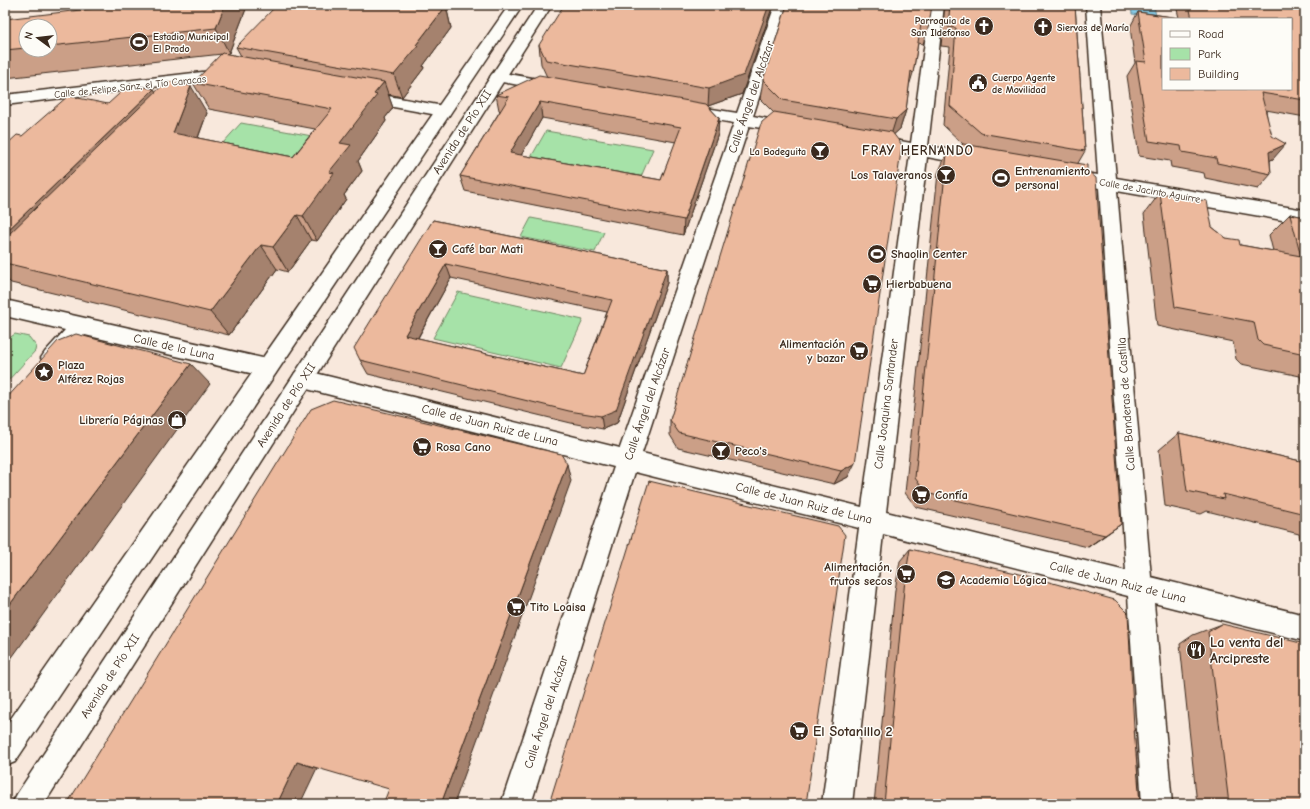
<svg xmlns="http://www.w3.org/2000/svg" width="1310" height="809" viewBox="0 0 1310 809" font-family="'Comic Neue',sans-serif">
<rect width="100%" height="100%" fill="#f8e8dc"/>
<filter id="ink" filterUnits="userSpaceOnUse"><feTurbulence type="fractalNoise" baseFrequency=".025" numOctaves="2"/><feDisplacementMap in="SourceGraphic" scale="8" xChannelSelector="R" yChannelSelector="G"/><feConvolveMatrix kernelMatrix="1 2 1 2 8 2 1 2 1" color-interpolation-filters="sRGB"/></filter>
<g filter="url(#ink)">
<g fill="#a6e2a8" stroke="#708663">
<path d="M241 123 323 138 297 171 213 154Z"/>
<path d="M546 131 653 149 640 179 530 159Z"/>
<path d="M531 218 604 232 595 252 521 237Z"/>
<path d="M458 292 583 320 561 368 433 338Z"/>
<path d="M15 334 29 337 36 346 35 351 5 384V341Z"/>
</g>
<path fill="#87cce8" stroke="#698b97" d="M1131 5H1154L1156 17 1132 14Z"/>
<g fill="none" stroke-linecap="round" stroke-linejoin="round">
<g stroke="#3b2a1e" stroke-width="3">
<g id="minor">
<path d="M775 5H789L753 116 791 123 797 124 799 128 797 132 791 133 749 126 642 453 862 507 910 154 867 146 865 142 867 138 873 136 911 143 930 5H944L928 146 975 154 981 156 984 160 981 164 975 166 927 157 886 512 1126 571 1099 188 1060 180 1057 176 1060 172 1066 170 1098 175 1086 5H1100L1116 178 1305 210V224L1117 191 1151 577 1305 615V641L1154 603 1172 804H1142L1128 596 883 534 852 804H822L859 528 635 472 531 804H501L614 467 303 388 295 385 292 379 295 373 303 370 620 448 734 123 687 115 681 114 679 110 681 106 687 105 737 113Z"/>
<path d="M228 69 234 71 236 74 234 77 5 105V95Z"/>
<path d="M498 72 555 82 561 84 563 87 561 90 555 92 492 80 490 77 492 74Z"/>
<path d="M361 91 443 106 449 107 451 111 449 115 443 116 355 100 353 96 355 92Z"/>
<path d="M5 300 267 359 275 362 278 368 275 374 267 377 85 335 59 364 52 367 45 364 41 358 45 352 65 330 5 316Z"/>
</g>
</g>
<g stroke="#3b2a1e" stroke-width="3">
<g id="major">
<path d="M509 5H523L15 762 5 766V727Z"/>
<path d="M538 5H552L44 804H12L17 794Z"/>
</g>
</g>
<use href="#minor" fill="#fdfcf7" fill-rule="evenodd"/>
<use href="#major" fill="#fdfcf7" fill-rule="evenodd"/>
</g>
<g fill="#cb9f87" stroke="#3b2a1e" fill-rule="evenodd">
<path d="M787 5 929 25 923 44 918 43 913 73 909 86 906 110 900 129 894 134 848 477 834 484 678 448 670 435V420L774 113 760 99 763 80Z"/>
<path d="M945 5H1075L1085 151 1078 163 1121 524 1088 547 916 507 905 493 938 173 947 153 963 144 943 125 950 47 941 46Z"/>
<path d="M1176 5H1305V117L1266 110 1273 159 1270 160 1271 174 1258 189 1205 178 1204 173 1171 167 1170 161 1139 156 1127 76 1135 63 1130 27 1138 12 1179 18ZM1163 19H1291L1163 89Z"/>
<path d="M446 6 451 28 423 66 424 68 402 97 388 94 393 108 385 118 386 121 358 161 362 171 344 195 346 199 317 241 311 240 288 272 277 269 229 335 11 283 5 277V140L8 143 22 136 108 104 154 89 156 92 207 113 198 138 293 157 315 129 209 109 193 83 222 54 5 78V19L246 9 229 53 224 54 241 56 236 47ZM26 26H50V50H26Z"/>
<path d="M539 45 742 94 708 106 719 118 718 134 683 235 465 191 460 176 500 111 499 110 496 95 547 77 541 64ZM542 118 676 142 661 180 521 155Z"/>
<path d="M1160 193 1212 227 1226 238 1240 245 1273 251 1269 235 1290 214 1305 217V396L1300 376 1241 364 1236 359 1233 342 1157 326 1144 214Z"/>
<path d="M433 220 667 269V283L617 423 603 429 571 423 368 374 360 360ZM451 278 607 312 583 376 418 338Z"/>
<path d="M1179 433 1305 462V561L1299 534 1207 511 1201 514 1165 506 1159 450Z"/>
<path d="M649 481 806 804H707L701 802Z"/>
<path d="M910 549 1134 728 1140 804H874L895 590 900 561Z"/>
<path d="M1222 624 1305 804H1197L1180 644 1193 635Z"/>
</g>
<g fill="#a5826e" stroke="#3b2a1e">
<path d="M225 5H244L246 9 229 53 216 28Z"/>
<path d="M769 5H773L742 94 708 106 709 88Z"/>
<path d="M446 6 451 28 423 66 424 68 402 97 394 75 416 45Z"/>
<path d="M384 82 393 108 385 118 386 121 358 161 362 171 344 195 346 199 317 241 303 216 329 172 340 143 374 94Z"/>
<path d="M191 86 207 113 190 159 173 133Z"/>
<path d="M154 89 164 104 5 262V233Z"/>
<path d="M540 102 542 118 514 168 510 153Z"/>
<path d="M906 110 900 129 890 138 896 119Z"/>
<path d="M719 118 718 134 683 235 684 220Z"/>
<path d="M5 140 11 146 5 152Z"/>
<path d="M1286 144 1273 159 1256 167 1269 152Z"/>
<path d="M297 215 311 240 288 272 273 247Z"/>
<path d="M261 245 277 269 229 335 210 312Z"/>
<path d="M446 264 451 278 412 348 405 335Z"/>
<path d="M667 269V283L617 423 603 429 601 416Z"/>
<path d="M191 364 210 384 5 667V611Z"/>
<path d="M855 463 848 477 834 484 841 471Z"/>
<path d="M567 464 571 481 454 804H441Z"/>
<path d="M1121 524 1103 537 1088 547 1105 535Z"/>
<path d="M297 762 317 768 300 804H277Z"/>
</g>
<g fill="#ecb99d" stroke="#3b2a1e" fill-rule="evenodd">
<path d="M122 5H225L216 28 50 46V26H26V48L5 50V19Z"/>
<path d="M277 5H438L446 6 416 45 418 46 394 75 236 47Z"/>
<path d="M564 5H769L744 75 709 88 546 60 539 45Z"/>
<path d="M787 5H932L929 25 921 24 913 73 911 71 906 110 896 119 783 100 763 80Z"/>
<path d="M950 5H1075L1085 151 981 133 950 106 956 28 948 27Z"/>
<path d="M1189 5H1305V100L1261 93 1272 136 1286 144 1269 152 1271 174 1217 163 1216 158 1182 152 1181 146 1149 141 1136 61 1146 62 1138 12 1185 19H1163V89H1291V19H1192Z"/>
<path d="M222 53 384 82 374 94 377 95 340 143 351 145 329 172 334 173 303 216 297 215 273 247 261 245 210 312 5 263V238L167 81 191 86 173 133 293 157 332 109 193 83Z"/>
<path d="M539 75 706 104 719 118 684 220 460 176 509 97 496 95ZM540 102 681 127 661 180 510 153Z"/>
<path d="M130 84 154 89 5 233V146L17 135 22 136 68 96 108 104Z"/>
<path d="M774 112 892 132 902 145 855 463 841 471 679 433 670 420 760 126 762 122Z"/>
<path d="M963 144 1087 165V170L1096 178 1121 524 1105 535 926 493 915 478 947 153Z"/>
<path d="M1160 193 1207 201 1212 227 1226 238 1239 240 1240 245 1301 256 1290 214 1305 217V354L1263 345 1258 340 1254 322 1175 307Z"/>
<path d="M433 220 667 269 616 410 601 416 569 411 360 360 354 348ZM446 264 612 300 583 376 405 335Z"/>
<path d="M76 334 191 364 5 611V400L58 341Z"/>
<path d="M333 400 561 454 567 464 441 804H383L389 789 297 762 277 804H67L311 409Z"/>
<path d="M1179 433 1305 462V514L1223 494 1224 499 1187 491Z"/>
<path d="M649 481 838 526 845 535 806 804H718L701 799 700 804H549Z"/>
<path d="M910 549 1016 573 1115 600 1128 613 1134 728 1140 804H884L905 579Z"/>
<path d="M1222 624 1305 644V804H1229L1208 632Z"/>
</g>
</g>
<defs>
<g id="church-disc" transform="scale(1)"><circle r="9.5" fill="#3b2a1e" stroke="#fdfcf7"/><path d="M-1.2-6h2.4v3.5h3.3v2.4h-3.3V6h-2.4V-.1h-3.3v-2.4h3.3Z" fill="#fff"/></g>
<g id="stadium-disc" transform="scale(1)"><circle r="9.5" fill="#3b2a1e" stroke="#fdfcf7"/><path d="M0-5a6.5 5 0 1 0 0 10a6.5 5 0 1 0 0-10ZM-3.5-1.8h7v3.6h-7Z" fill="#fff"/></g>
<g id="civic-disc" transform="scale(1)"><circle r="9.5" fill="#3b2a1e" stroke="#fdfcf7"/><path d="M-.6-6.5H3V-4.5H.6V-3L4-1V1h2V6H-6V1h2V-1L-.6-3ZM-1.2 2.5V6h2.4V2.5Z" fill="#fff"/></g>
<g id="bar-disc" transform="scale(1)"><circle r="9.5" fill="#3b2a1e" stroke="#fdfcf7"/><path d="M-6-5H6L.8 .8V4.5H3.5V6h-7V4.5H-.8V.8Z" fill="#fff"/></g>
<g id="supermarket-disc" transform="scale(1)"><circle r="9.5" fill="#3b2a1e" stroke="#fdfcf7"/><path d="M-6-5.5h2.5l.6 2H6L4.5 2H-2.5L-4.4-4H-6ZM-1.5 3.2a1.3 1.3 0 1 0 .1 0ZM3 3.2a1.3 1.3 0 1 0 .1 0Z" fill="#fff"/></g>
<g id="sight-disc" transform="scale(1)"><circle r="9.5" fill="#3b2a1e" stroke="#fdfcf7"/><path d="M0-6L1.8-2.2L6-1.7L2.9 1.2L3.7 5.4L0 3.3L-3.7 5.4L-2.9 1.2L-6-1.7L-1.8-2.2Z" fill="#fff"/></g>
<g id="shop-disc" transform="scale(1)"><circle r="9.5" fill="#3b2a1e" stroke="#fdfcf7"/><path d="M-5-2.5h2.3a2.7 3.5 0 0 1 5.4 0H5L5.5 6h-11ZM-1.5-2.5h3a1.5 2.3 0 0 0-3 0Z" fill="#fff"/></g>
<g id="school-disc" transform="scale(1)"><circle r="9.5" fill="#3b2a1e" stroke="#fdfcf7"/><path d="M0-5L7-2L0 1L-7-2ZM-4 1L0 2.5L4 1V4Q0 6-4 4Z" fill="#fff"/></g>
<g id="restaurant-disc" transform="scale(1)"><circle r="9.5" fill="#3b2a1e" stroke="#fdfcf7"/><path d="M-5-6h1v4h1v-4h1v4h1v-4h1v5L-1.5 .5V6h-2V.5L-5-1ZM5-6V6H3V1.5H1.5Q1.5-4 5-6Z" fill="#fff"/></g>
</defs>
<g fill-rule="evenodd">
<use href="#church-disc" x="984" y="26"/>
<use href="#church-disc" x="1043" y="27"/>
<use href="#stadium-disc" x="139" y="42"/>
<use href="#civic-disc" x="978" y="83"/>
<use href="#bar-disc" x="820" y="151"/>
<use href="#bar-disc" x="946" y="175"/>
<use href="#stadium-disc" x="1001" y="178"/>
<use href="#bar-disc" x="438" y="249"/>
<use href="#stadium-disc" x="877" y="254"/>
<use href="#supermarket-disc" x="872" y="284"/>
<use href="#supermarket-disc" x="859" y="351"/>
<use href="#sight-disc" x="44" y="372"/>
<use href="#shop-disc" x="177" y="420"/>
<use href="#supermarket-disc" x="422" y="447"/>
<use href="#bar-disc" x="721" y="451"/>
<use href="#supermarket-disc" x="921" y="495"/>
<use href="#supermarket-disc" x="906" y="574"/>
<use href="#school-disc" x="946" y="580"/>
<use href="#supermarket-disc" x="516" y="607"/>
<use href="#restaurant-disc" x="1196" y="650"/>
<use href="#supermarket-disc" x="799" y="731"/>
</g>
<g text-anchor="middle" stroke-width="3" stroke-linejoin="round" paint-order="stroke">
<g font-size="10" font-weight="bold" fill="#3b2a1e" stroke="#fdfcf7" text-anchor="start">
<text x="970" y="24" text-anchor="end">Parroquia de<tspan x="970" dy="12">San Ildefonso</tspan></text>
<text x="1057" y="31">Siervas de María</text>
<text x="153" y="40">Estadio Municipal<tspan x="153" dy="12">El Prado</tspan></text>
<text x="992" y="81">Cuerpo Agente<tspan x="992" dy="12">de Movilidad</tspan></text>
<text x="806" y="155" text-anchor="end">La Bodeguita</text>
</g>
<g font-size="10" fill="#3b2a1e" stroke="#fdfcf7">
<text transform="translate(130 86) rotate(-6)" y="4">Calle de Felipe Sanz, el Tío Caracas</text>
<text transform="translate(1150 190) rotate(10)" y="4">Calle de Jacinto Aguirre</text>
</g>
<g font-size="12" fill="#3b2a1e" stroke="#fdfcf7">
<text transform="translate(751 97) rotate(-71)" y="4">Calle Ángel del Alcázar</text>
<text transform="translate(462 132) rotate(-57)" y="4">Avenida de Pío XII</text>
<text transform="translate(174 347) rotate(13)" y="4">Calle de la Luna</text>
<text transform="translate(647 404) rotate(-71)" y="4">Calle Ángel del Alcázar</text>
<text transform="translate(886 404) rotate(-83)" y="4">Calle Joaquina Santander</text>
<text transform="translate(1126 404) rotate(-94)" y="4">Calle Banderas de Castilla</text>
<text transform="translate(286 405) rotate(-57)" y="4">Avenida de Pío XII</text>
<text transform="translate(490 425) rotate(14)" y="4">Calle de Juan Ruiz de Luna</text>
<text transform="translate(804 503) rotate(14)" y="4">Calle de Juan Ruiz de Luna</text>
<text transform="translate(1118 582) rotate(14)" y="4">Calle de Juan Ruiz de Luna</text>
<text transform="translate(110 676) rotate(-57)" y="4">Avenida de Pío XII</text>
<text transform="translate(546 712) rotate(-72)" y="4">Calle Ángel del Alcázar</text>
</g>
<g font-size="12" font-weight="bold" fill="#3b2a1e" stroke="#fdfcf7" text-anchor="start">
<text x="1015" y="175">Entrenamiento<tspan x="1015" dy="14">personal</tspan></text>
<text x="932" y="179" text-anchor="end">Los Talaveranos</text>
<text x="452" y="253">Café bar Mati</text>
<text x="891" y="258">Shaolin Center</text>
<text x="886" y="288">Hierbabuena</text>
<text x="845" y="348" text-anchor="end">Alimentación<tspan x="845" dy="14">y bazar</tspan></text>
<text x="58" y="369">Plaza<tspan x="58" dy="14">Alférez Rojas</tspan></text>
<text x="163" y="424" text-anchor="end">Librería Páginas</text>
<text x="436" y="451">Rosa Cano</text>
<text x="735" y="455">Peco's</text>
<text x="935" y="499">Confía</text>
<text x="892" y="571" text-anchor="end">Alimentación,<tspan x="892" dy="14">frutos secos</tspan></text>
<text x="960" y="584">Academia Lógica</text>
<text x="530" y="611">Tito Loaisa</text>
</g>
<g font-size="13" font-weight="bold" letter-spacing="1" fill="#3b2a1e" stroke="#fdfcf7">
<text x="918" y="155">FRAY HERNANDO</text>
</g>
<g font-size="14" font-weight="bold" fill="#3b2a1e" stroke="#fdfcf7" text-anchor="start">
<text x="1210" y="647">La venta del<tspan x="1210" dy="16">Arcipreste</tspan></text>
<text x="813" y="736">El Sotanillo 2</text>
</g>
</g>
<rect width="1310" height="809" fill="none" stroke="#fdfcf7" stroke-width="20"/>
<rect x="10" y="10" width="1290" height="789" fill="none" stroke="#3b2a1e" stroke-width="1.5" filter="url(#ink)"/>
<rect x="1162" y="18" width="130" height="72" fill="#fdfcf7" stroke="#afa8a0"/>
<rect x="1170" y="31" width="20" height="6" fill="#fdfcf7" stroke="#afa8a0"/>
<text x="1198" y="38" font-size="12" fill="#3b2a1e">Road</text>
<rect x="1170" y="48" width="20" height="12" fill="#a6e2a8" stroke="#afa8a0"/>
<text x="1198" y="58" font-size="12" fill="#3b2a1e">Park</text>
<rect x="1170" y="68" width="20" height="12" fill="#ecb99d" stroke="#afa8a0"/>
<text x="1198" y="78" font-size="12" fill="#3b2a1e">Building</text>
<g transform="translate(38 38) rotate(285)"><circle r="19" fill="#fdfcf7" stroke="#afa8a0"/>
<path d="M0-3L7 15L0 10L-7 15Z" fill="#3b2a1e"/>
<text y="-6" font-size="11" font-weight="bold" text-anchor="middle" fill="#3b2a1e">N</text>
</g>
</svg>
